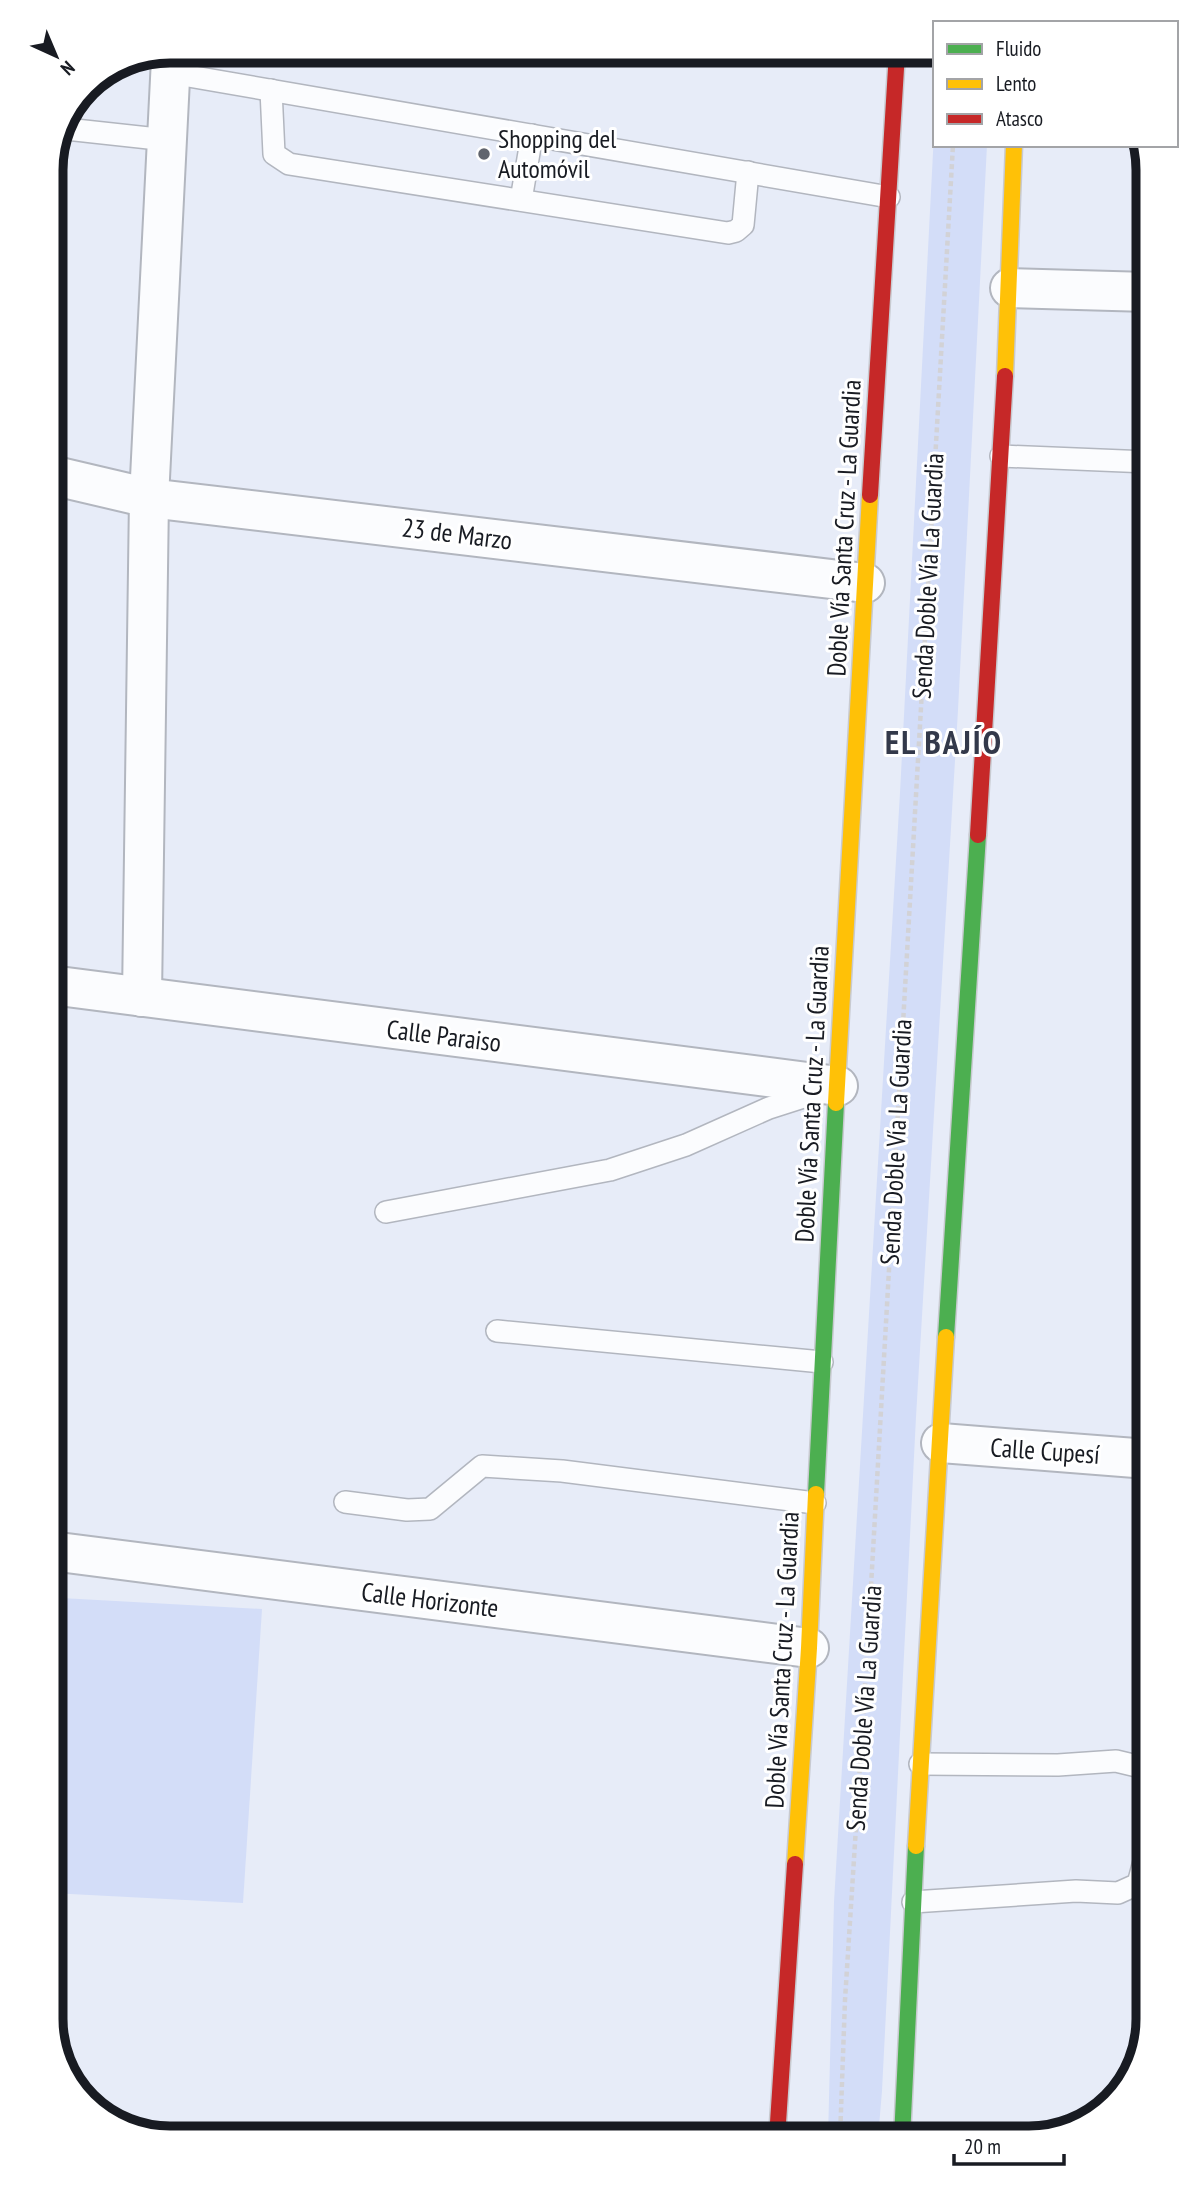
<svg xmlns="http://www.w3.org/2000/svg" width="1199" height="2189" viewBox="0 0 1199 2189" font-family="'PT Sans Narrow',sans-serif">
<rect width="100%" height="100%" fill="#e7ecf8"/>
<g fill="#d3ddf8">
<path d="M935 114V145H987L958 710 916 1417 882 2091 878 2138H828L834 1902 900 793Z"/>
<path d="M61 1598 262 1609 243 1903 51 1893V1756Z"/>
</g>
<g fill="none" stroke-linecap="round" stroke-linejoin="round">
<g stroke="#b2b6bf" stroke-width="24">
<g id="lane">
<path d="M171 73 889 197"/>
<path d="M271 90 274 154 289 164 728 233 736 231 743 225 748 172"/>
<path d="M66 129 167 140"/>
<path d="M521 200 532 135"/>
<path d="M1001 456 1148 462"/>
<path d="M386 1212 610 1170 686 1145 769 1108 822 1091"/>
<path d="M497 1331 822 1362"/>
<path d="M345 1502 407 1510 430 1509 482 1466 562 1471 815 1503"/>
<path d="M920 1764 1058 1765 1116 1761 1141 1767 1148 1778"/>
<path d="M913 1902 1076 1891 1118 1893 1138 1884 1147 1850 1148 1831"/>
</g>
</g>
<g stroke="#b2b6bf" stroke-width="42">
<g id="street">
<path d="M1010 288 1148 292"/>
<path d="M51 475 149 498 865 583"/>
<path d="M51 985 838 1086"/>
<path d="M142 997 149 498 171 59"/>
<path d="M941 1443 1148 1459"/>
<path d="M51 1551 809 1648"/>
</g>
</g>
<g stroke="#c8cad0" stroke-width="19">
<g id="fast">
<path d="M946 1337 978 835"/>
<path d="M816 1494 836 1103"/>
<path d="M902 2138 916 1846"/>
</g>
</g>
<g stroke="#c8cad0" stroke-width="19">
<g id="slow">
<path d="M1005 376 1014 145"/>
<path d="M836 1103 870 495"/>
<path d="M916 1846 946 1337"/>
<path d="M795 1864 809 1648 816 1494"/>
</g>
</g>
<g stroke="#c8cad0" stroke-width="19">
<g id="jam">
<path d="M870 495 897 52"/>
<path d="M978 835 1005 376"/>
<path d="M777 2138 795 1864"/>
</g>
</g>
<path stroke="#d2d2d6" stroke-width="4.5" stroke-dasharray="5 3.5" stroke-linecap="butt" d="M840 2138 845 2000 868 1639 953 145"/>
<use href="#lane" stroke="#fbfcfe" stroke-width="21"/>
<use href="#street" stroke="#fbfcfe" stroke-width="38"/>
<use href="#fast" stroke="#4caf50" stroke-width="16"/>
<use href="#slow" stroke="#ffc107" stroke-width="16"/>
<use href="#jam" stroke="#c62828" stroke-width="16"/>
</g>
<circle fill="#60646d" stroke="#fff" stroke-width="2.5" cx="484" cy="154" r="7"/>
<g text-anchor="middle" stroke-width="6" stroke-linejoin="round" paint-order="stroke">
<g font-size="26" fill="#181b22" stroke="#fff" text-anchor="start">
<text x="498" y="148">Shopping del<tspan x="498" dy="30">Automóvil</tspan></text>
</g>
<g font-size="26" fill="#181b22" stroke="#fff">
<text transform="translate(844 528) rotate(-87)" y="9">Doble Vía Santa Cruz - La Guardia</text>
<text transform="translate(457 534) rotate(7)" y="9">23 de Marzo</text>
<text transform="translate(928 576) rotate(-87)" y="9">Senda Doble Vía La Guardia</text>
<text transform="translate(444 1036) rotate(7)" y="9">Calle Paraiso</text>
<text transform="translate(812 1094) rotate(-87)" y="9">Doble Vía Santa Cruz - La Guardia</text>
<text transform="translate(896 1142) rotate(-87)" y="9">Senda Doble Vía La Guardia</text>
<text transform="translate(1045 1451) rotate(4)" y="9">Calle Cupesí</text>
<text transform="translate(430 1600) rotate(7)" y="9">Calle Horizonte</text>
<text transform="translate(782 1660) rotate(-87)" y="9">Doble Vía Santa Cruz - La Guardia</text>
<text transform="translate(864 1708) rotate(-86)" y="9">Senda Doble Vía La Guardia</text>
</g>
<g font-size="33" font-weight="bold" letter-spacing="2" fill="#33394a" stroke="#fff">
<text x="944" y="754">EL BAJÍO</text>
</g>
</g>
<path d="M0 0H1199V2189H0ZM170 63H1029A107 107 0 0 1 1136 170V2019A107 107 0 0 1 1029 2126H170A107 107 0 0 1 63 2019V170A107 107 0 0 1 170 63Z" fill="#fff" fill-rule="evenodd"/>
<path fill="none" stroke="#181b22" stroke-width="9" d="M170 63H1029A107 107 0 0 1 1136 170V2019A107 107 0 0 1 1029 2126H170A107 107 0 0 1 63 2019V170A107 107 0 0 1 170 63Z"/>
<rect x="933" y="21" width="245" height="126" fill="#ffffff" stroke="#a3a4a7" stroke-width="2"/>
<rect x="947" y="44" width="35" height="10" fill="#4caf50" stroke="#a3a4a7" stroke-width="2"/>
<text x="996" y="56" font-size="21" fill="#181b22">Fluido</text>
<rect x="947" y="79" width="35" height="10" fill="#ffc107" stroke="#a3a4a7" stroke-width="2"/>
<text x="996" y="91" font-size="21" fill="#181b22">Lento</text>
<rect x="947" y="114" width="35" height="10" fill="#c62828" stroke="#a3a4a7" stroke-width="2"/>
<text x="996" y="126" font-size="21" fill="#181b22">Atasco</text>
<g transform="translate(56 56) rotate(136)" stroke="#ffffff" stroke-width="5" paint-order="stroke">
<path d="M0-5L12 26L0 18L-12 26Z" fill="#181b22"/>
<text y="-10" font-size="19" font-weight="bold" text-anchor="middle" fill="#181b22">N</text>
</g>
<path d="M954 2154v10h110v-10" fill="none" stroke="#181b22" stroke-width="3.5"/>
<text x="964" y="2154" font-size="21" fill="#181b22" stroke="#ffffff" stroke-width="5" paint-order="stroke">20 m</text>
</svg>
